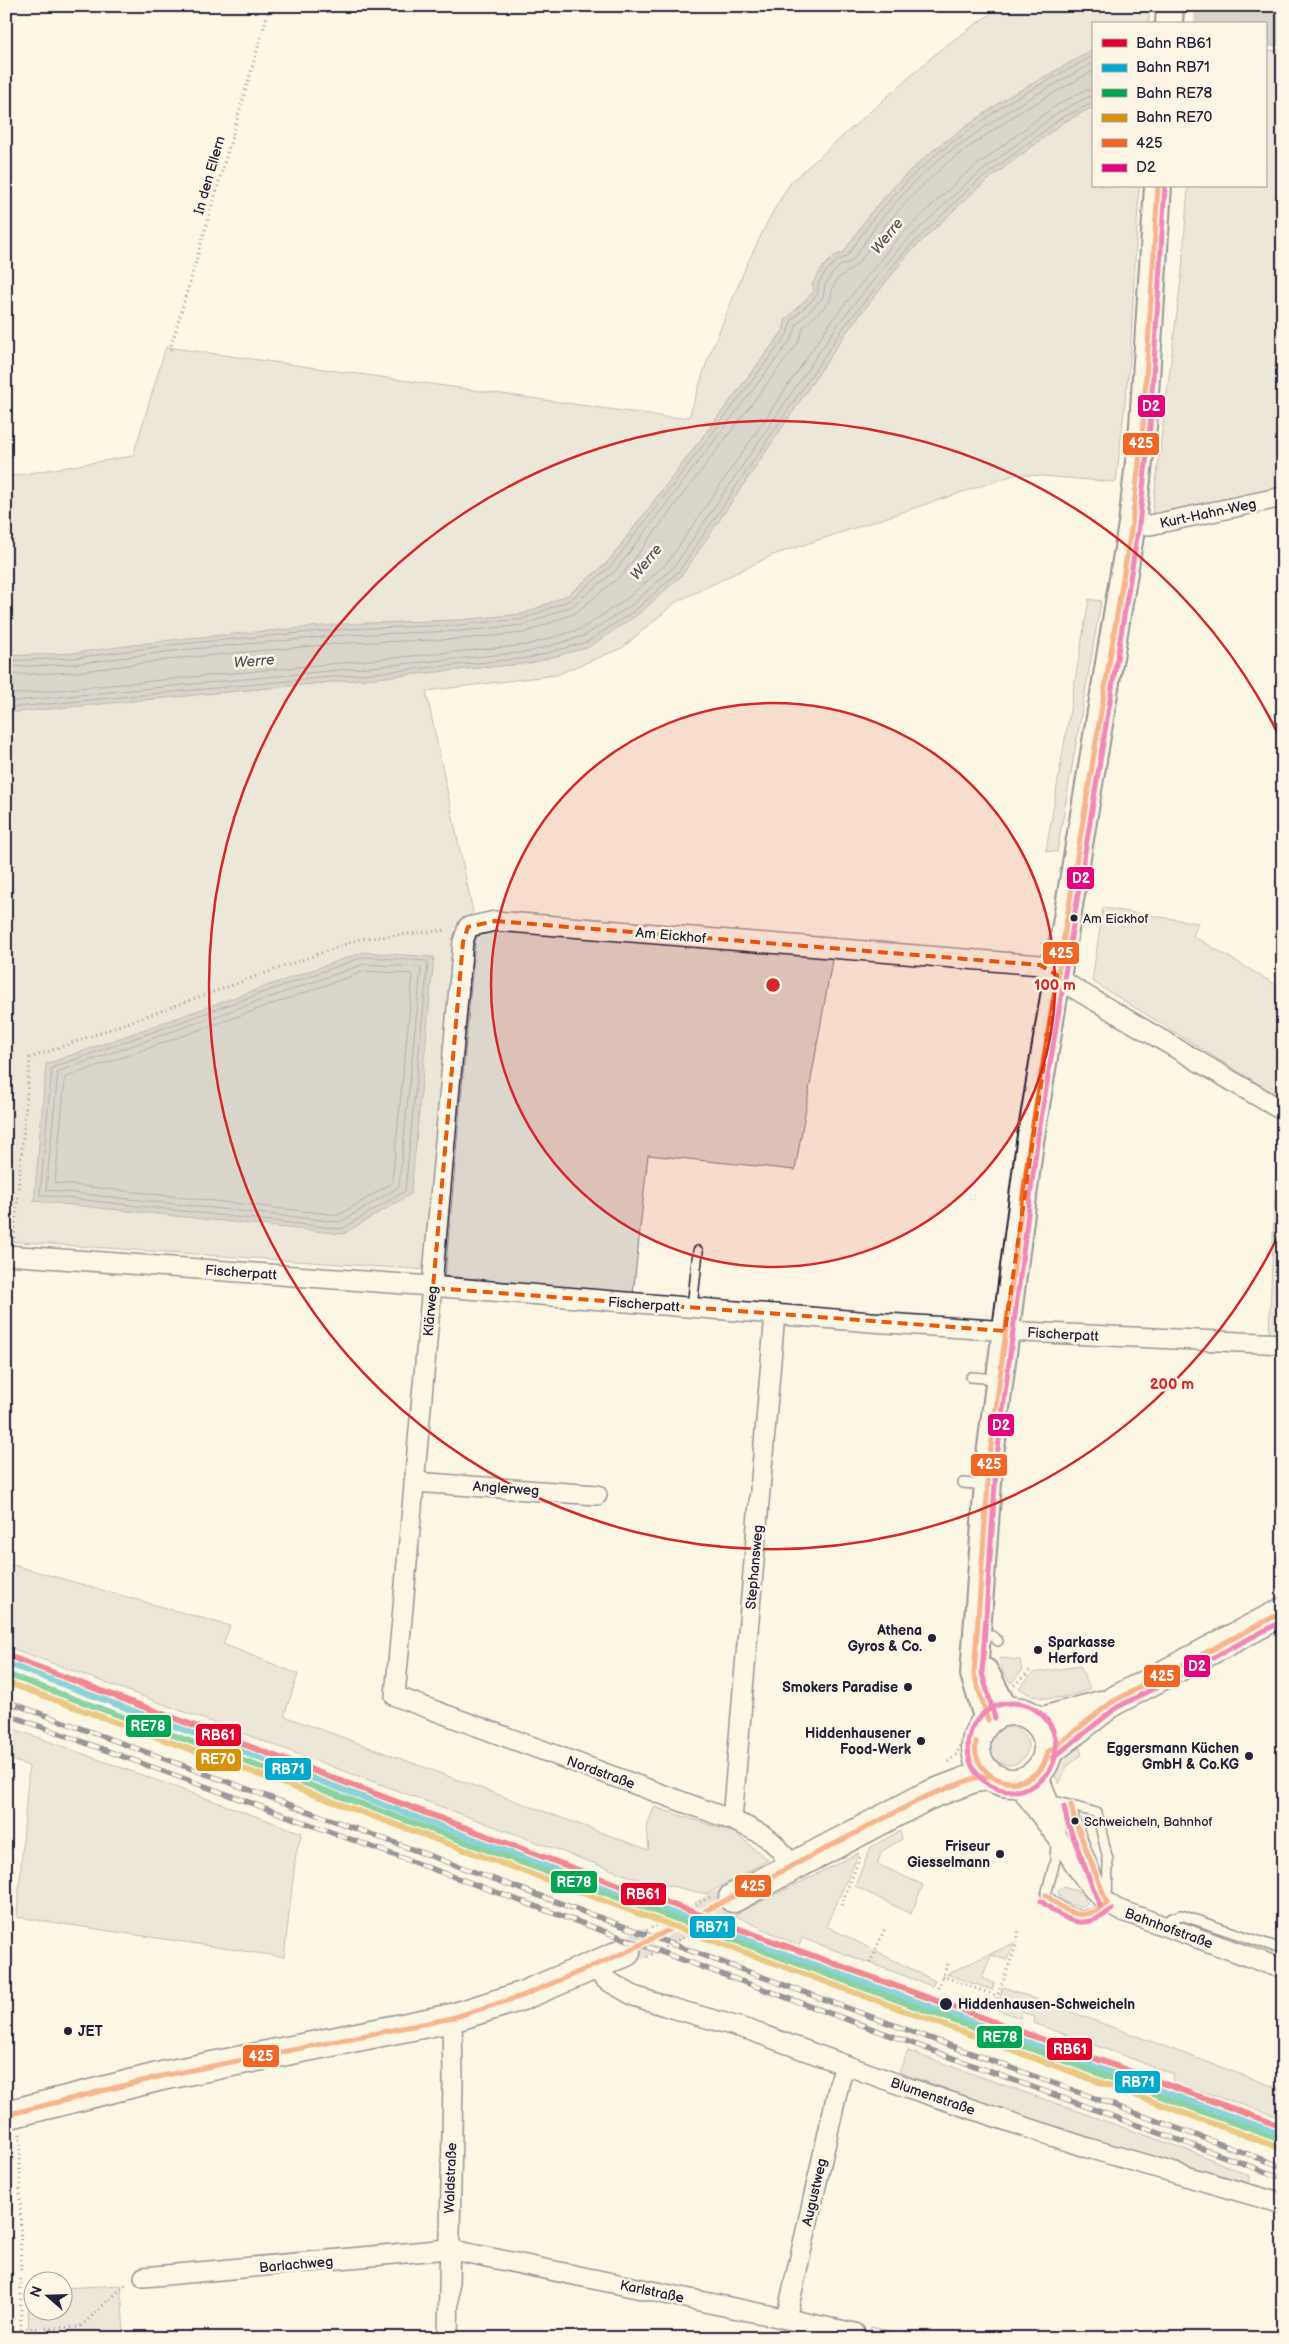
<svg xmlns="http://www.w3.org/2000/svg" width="1289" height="2344" viewBox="0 0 1289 2344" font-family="'Balsamiq Sans',sans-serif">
<rect width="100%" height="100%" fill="#fcf5e5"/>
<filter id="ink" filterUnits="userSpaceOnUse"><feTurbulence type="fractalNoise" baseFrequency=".02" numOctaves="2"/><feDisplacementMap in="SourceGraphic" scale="10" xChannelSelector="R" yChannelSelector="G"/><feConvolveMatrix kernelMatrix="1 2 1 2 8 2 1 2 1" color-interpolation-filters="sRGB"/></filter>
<g filter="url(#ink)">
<g fill="#dcd6cc" stroke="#7f7c84">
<path d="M1001 6H1151L1148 24H1093V50L1008 97 936 148 906 174 871 212 843 253 834 256 814 291 786 319 783 331 607 563 568 595 523 614 460 620 345 624 74 653 6 656V477L133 456 166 347 673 418 689 417 709 356 748 262 772 213 791 182 940 50Z"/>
<path d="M1281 50 1283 51V492L1151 523 1182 271 1188 186H1265V51Z"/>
<path d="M1093 107V186H1139L1130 359 1116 482 1017 474 773 555 676 602 622 648 556 675 426 691 473 912 458 928 428 1270 6 1241V713L531 663 589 647 748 478 848 330 909 253 975 190 1064 122Z"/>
<path d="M1089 599 1101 601 1057 852 1046 851Z"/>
<path d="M1103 908 1198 923 1193 936 1283 989V1099L1092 981Z"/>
<path d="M495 929 833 955 795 1170 648 1155 633 1295 445 1276 475 940 482 932Z"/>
<path d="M1278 1123 1283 1126V1336H1269Z"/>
<path d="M6 1563 230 1626 223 1644 298 1674 284 1716 649 1850 647 1827 654 1807 735 1833 768 1860 707 1894 634 1878 6 1646Z"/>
<path d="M1000 1658 1020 1660 1022 1671 1011 1683 1003 1673Z"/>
<path d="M1080 1666 1090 1689C1065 1698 1043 1705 1019 1688L1033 1673Z"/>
<path d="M6 1726 302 1833 296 1853 284 1957 17 1917 29 1766 6 1758Z"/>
<circle cx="1009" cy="1746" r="19"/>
<path d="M1077 1742 1082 1754 1067 1766 1059 1784 1054 1773 1058 1765 1059 1755Z"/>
<path d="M900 1831 902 1839 882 1851 877 1864 923 1885 911 1914 855 1886 871 1847Z"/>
<path d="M859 1853 826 1926 935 1981 932 1986 802 1938 799 1946 734 1915Z"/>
<path d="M1063 1887 1080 1892 1088 1904C1077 1910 1059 1902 1058 1890Z"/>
<path d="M1014 1943 1007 1960 991 1955 982 1978 994 1983 992 1990 947 1974Z"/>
<path d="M1003 1987 1283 2090V2118L1172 2082 1174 2074 1034 2023 1035 2017 1022 2012 1020 2018 996 2009Z"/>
<path d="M908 2051 1201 2155 1250 2176 1247 2185 1106 2146 899 2072Z"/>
<path d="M121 2285 124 2338H29L28 2290H32V2312H62L63 2288Z"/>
<path d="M871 2327 923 2338H863Z"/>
<path d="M790 2329 837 2338H788Z"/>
</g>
<g fill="#b2adab" stroke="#78757e">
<path d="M1220 6H1283V44L1265 47V24H1148L1198 10Z"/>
<path d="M1093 50V107L1064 122 975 190 909 253 848 330 683 574 640 613 589 647 531 663 6 713V656L74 653 178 639 345 624 460 620 523 614 568 595 607 563 783 331 786 319 814 291 812 284 823 267 834 256 843 253 871 212 906 174 936 148 1008 97Z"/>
<path d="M363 952 434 957 411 1194 343 1234 34 1201 46 1064Z"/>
</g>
<path fill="#fcf5e5" d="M1195 8 1194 24H1155V19Z"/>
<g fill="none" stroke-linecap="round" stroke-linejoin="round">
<g stroke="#5c5a68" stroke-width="1">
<path d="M6 661 74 658 179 644 346 629 460 625 523 619 570 600 611 566 787 335 791 321 818 294V284L827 270 837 261 847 256 875 216 910 178 939 152 1010 101 1093 56"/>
<path d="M6 667 75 664 180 650 346 635 461 631 524 625 572 606 616 570 792 338 797 324 823 297 825 285 832 274 840 266 852 261 880 220 914 182 943 156 1014 107 1093 63"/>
<path d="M6 675 76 672 181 658 346 643 461 639 524 633 575 613 622 575 798 343 803 328 830 301 833 287 837 279 857 265 886 224 920 188 948 162 1018 113 1093 71"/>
<path d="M6 695 527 645 581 629 628 598 668 562 833 319 896 240 963 176 1052 108 1083 91 1093 89"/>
<path d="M6 702 528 652 584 636 633 604 674 567 839 323 901 246 969 181 1057 113 1086 98 1093 96"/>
<path d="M6 708 529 658 587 642 637 609 679 571 844 327 906 250 972 186 1061 118 1093 103"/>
<path d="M364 957 426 961 428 963 405 1191 342 1229 40 1195 52 1068Z"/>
<path d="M365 964 419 967 421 969 399 1187 340 1222 46 1190 58 1072Z"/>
<path d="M366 971 411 974 413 976 392 1183 339 1215 55 1183 65 1078Z"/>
</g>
<path stroke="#d0cbc3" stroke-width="28" stroke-dasharray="28 14" stroke-linecap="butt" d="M626 1952 733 1898"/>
<g stroke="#22223b" stroke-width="12">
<g id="lane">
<path d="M692 1308 698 1251"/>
<path d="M971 1377 997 1379"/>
<path d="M963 1483 985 1485"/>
<path d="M978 1635 992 1636 998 1641"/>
<path d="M1047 1799 1097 1813 1108 1860 1107 1903C1085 1926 1066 1913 1046 1895L1055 1861 1056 1842"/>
<path d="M1071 1805 1074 1818 1103 1891"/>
<path d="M1166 1927 1170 1919 1181 1915 1273 1946 1283 1947"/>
</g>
</g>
<g stroke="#22223b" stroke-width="22">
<g id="street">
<path d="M1132 524 1150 525 1283 497"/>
<path d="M6 1255 418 1285 871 1322 1024 1332 1283 1344"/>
<path d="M414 1482 597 1495"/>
<path d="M1038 1773 1052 1812 1056 1833"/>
<path d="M1018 1783C1029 1802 1043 1818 1056 1836 1076 1863 1086 1891 1117 1909L1283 1969"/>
<path d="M732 1820 775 1314"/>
<path d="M792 1867C775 1838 761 1833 732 1820L395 1696 463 942 468 927 495 921 1040 965 1075 989 1283 1111"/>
<path d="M593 1967 606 1980 634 1996 665 2006 749 2030 906 2087 1088 2148 1283 2204"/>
<path d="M144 2277 448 2249 855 2333"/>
<path d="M786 2319 839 2084 845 2065"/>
<path d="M448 2338 453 2080 452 2018"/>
</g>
</g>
<g stroke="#22223b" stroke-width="30">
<g id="secondary">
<path d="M1169 24 1170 6"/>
<path d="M985 1672 1005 1711"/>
<path d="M988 1720 974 1674 990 1455 1030 1142 1132 524 1143 426 1158 186"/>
</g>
</g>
<g stroke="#22223b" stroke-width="31">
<g id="primary">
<circle cx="1012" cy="1747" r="36"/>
<path d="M1039 1722 1101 1705"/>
<path d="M1048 1752 1112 1702 1283 1612"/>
<path d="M733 1898 927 1796 974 1778 990 1776"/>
<path d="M6 2115 162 2076 452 2018 522 1996 626 1952"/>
</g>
</g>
<g stroke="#22223b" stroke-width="3" stroke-dasharray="1 4" stroke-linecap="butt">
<path d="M170 350 270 6"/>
<path d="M14 1238 30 1058 360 939 447 930"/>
<path d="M1014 1685 1032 1669"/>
<path d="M948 1762 957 1754 966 1727"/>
<path d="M841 1905 860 1857"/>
<path d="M638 1935 712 1896"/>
<path d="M647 1957 721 1917"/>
<path d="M870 1963 885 1928"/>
<path d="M942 1976 997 1996"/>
<path d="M938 1988 949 1961"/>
<path d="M993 2008 1017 1943 1019 1928"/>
<path d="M20 2134 21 2338"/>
<path d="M6 2149 13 2137"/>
<path d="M21 2329 80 2327 128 2282"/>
</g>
<use href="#lane" stroke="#fcf5e5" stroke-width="9"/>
<use href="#street" stroke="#fcf5e5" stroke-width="19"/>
<use href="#secondary" stroke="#fcf5e5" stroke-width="26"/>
<use href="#primary" stroke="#fcf5e5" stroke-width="28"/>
<g stroke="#22223b" stroke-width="5.5">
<g id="rail">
<path d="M6 1701 1283 2167"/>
<path d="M6 1714 1283 2178"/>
</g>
</g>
<use href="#rail" stroke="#fcf5e5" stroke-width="4" stroke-dasharray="11" stroke-linecap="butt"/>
<g stroke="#fcf5e5" stroke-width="9">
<g id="bus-1">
<path d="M988 1720 974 1674 990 1455 1030 1142 1132 524 1143 426 1158 186"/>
<path d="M976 1742C972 1762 988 1778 1007 1782"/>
<path d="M1048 1752 1112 1702 1283 1612"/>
<path d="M1007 1782C1025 1783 1042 1774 1047 1756"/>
<path d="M1007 1782C1026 1784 1042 1775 1047 1756"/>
<path d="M1071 1805 1074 1818 1107 1903"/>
<path d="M1046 1895C1067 1913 1083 1924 1107 1903"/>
<path d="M6 2115 162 2076 452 2018 522 1996 626 1952 927 1796 974 1778 990 1776"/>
</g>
</g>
<g stroke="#fcf5e5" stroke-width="9">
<g id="bus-2">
<circle cx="1012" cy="1747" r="44"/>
<path d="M995 1718 982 1673 997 1456 1037 1143 1139 525 1150 426 1165 186"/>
<path d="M1053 1758 1116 1708 1283 1621"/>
<path d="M1064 1807 1067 1821 1100 1906"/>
<path d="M1041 1901C1066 1922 1085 1932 1112 1909"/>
</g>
</g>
<use href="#bus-1" stroke="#f26522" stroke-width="5"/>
<use href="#bus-2" stroke="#e5007d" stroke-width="5"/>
<g stroke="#fcf5e5" stroke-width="10">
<path id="rail-1" d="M6 1655 602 1879 1283 2127"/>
</g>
<g stroke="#fcf5e5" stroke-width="10">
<path id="rail-2" d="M6 1663 599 1886 1280 2134"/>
</g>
<g stroke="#fcf5e5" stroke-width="10">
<path id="rail-3" d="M6 1674 1283 2141"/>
</g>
<g stroke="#fcf5e5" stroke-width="10">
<path id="rail-4" d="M6 1682 1280 2148"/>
</g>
<use href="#rail-1" stroke="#e4002b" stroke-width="6"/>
<use href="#rail-2" stroke="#00a9ce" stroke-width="6"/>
<use href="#rail-3" stroke="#00a651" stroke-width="6"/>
<use href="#rail-4" stroke="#d79209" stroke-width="6"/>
</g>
</g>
<path d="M0 0H1289V2344H0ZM495 921 1040 965 1057 975 1005 1331 433 1288 463 942 468 927Z" fill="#fcf5e5" fill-opacity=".55" fill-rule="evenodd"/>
<path fill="none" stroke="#e8590c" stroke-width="4" stroke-dasharray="10 6" stroke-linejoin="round" d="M495 921 1040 965 1057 975 1005 1331 433 1288 463 942 468 927Z"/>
<circle cx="773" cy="985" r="282" fill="#d62828" fill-opacity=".12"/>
<g fill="none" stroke="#d62828" stroke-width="2.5">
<circle cx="773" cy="985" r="282"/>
<path d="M1282 1228A564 564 0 1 1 1282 742"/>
</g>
<g fill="#22223b" stroke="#fcf5e5" stroke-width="2">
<circle cx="1074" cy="918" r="4.5"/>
<circle cx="932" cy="1638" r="5"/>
<circle cx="1038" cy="1650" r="5"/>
<circle cx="908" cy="1687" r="5"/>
<circle cx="921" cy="1741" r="5"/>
<circle cx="1249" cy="1756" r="5"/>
<circle cx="1075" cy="1821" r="4.5"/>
<circle cx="1000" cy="1854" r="5"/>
<circle cx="946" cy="2004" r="7"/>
<circle cx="68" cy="2031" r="5"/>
</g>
<g text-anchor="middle" stroke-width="5" stroke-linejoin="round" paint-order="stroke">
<g font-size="13" fill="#22223b" stroke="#fcf5e5" text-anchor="start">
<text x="1083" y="923">Am Eickhof</text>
<text x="1084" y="1826">Schweicheln, Bahnhof</text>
</g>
<g font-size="14" fill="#22223b" stroke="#fcf5e5">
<text transform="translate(209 175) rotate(-74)" y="5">In den Ellern</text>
<text transform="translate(1208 513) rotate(-12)" y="5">Kurt-Hahn-Weg</text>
<text transform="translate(671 935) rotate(5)" y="5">Am Eickhof</text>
<text transform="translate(241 1272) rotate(4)" y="5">Fischerpatt</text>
<text transform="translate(644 1304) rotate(4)" y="5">Fischerpatt</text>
<text transform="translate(430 1311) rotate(-85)" y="5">Klärweg</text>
<text transform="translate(1063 1334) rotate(3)" y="5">Fischerpatt</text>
<text transform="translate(506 1488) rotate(4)" y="5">Anglerweg</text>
<text transform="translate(754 1567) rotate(-85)" y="5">Stephansweg</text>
<text transform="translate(601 1772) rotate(20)" y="5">Nordstraße</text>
<text transform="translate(1169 1928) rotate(20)" y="5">Bahnhofstraße</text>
<text transform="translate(933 2096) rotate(19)" y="5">Blumenstraße</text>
<text transform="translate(450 2178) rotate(-88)" y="5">Waldstraße</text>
<text transform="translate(814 2192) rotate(-77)" y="5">Augustweg</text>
<text transform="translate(296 2264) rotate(-5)" y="5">Barlachweg</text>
<text transform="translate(652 2291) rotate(12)" y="5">Karlstraße</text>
</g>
<g font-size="14" font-weight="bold" fill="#22223b" stroke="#fcf5e5" text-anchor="end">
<text x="922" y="1635">Athena<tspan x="922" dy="16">Gyros &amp; Co.</tspan></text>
<text x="1048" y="1647" text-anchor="start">Sparkasse<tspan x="1048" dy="16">Herford</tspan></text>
<text x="898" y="1692">Smokers Paradise</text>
<text x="911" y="1738">Hiddenhausener<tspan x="911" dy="16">Food-Werk</tspan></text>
<text x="1239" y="1753">Eggersmann Küchen<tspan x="1239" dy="16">GmbH &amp; Co.KG</tspan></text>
<text x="990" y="1851">Friseur<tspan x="990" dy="16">Giesselmann</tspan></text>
<text x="78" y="2036" text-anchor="start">JET</text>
</g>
<g font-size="14" font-weight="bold" fill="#22223b" stroke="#fcf5e5" text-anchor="start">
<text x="958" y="2009">Hiddenhausen-Schweicheln</text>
</g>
<g font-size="15" font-style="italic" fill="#545362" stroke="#fcf5e5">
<text transform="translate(887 236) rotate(-51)" y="5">Werre</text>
<text transform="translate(646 562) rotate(-51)" y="5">Werre</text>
<text transform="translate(254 661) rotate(-5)" y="5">Werre</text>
</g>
</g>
<circle cx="773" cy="985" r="8" fill="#d62828" stroke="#fcf5e5" stroke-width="2.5"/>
<g font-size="15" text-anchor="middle" font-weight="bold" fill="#d62828" stroke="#fcf5e5" stroke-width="5" stroke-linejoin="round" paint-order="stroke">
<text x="1055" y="990">100 m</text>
<text x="1172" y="1389">200 m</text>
</g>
<g stroke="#fcf5e5" stroke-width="2">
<rect x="1137" y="394" width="29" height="24" rx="5" fill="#e5007d"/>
<rect x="1122" y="432" width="38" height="24" rx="5" fill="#f26522"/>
<rect x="1066" y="866" width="29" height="24" rx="5" fill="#e5007d"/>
<rect x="1042" y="941" width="38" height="24" rx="5" fill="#f26522"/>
<rect x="987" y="1413" width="28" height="24" rx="5" fill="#e5007d"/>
<rect x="970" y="1453" width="38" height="24" rx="5" fill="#f26522"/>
<rect x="1183" y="1654" width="28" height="24" rx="5" fill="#e5007d"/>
<rect x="1143" y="1664" width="38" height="24" rx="5" fill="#f26522"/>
<rect x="125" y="1714" width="47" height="24" rx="5" fill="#00a651"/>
<rect x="195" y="1723" width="47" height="24" rx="5" fill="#e4002b"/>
<rect x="195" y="1748" width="47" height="24" rx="5" fill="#d79209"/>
<rect x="264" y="1757" width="48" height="24" rx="5" fill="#00a9ce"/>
<rect x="550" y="1870" width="48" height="24" rx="5" fill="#00a651"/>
<rect x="734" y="1874" width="38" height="24" rx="5" fill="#f26522"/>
<rect x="620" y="1882" width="47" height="24" rx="5" fill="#e4002b"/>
<rect x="689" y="1915" width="47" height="24" rx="5" fill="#00a9ce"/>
<rect x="976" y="2025" width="47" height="24" rx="5" fill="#00a651"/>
<rect x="1046" y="2037" width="47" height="24" rx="5" fill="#e4002b"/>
<rect x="242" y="2044" width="38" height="24" rx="5" fill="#f26522"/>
<rect x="1114" y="2070" width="47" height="24" rx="5" fill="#00a9ce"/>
</g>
<g font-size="14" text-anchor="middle" font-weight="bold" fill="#fff">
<text x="1151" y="411">D2</text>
<text x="1141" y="448">425</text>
<text x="1081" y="883">D2</text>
<text x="1061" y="958">425</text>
<text x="1001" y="1430">D2</text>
<text x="989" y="1469">425</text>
<text x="1197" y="1671">D2</text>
<text x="1162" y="1681">425</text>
<text x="148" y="1731">RE78</text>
<text x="218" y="1740">RB61</text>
<text x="218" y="1764">RE70</text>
<text x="288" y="1774">RB71</text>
<text x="574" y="1887">RE78</text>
<text x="753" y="1891">425</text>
<text x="643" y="1899">RB61</text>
<text x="712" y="1932">RB71</text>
<text x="1000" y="2042">RE78</text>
<text x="1070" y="2054">RB61</text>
<text x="261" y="2061">425</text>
<text x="1138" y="2087">RB71</text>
</g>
<rect width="1289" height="2344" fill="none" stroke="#fcf5e5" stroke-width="25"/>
<rect x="12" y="12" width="1264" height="2319" fill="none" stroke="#22223b" stroke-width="2" filter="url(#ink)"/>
<rect x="1092" y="22" width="175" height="165" fill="#fcf5e5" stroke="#a5a1a1"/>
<rect x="1102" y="39" width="25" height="8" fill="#e4002b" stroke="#a5a1a1"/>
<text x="1136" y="48" font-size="15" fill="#22223b">Bahn RB61</text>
<rect x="1102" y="64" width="25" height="8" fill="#00a9ce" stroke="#a5a1a1"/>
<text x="1136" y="72" font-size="15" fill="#22223b">Bahn RB71</text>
<rect x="1102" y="89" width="25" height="8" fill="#00a651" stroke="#a5a1a1"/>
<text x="1136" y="98" font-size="15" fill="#22223b">Bahn RE78</text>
<rect x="1102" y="114" width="25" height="8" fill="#d79209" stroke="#a5a1a1"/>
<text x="1136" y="122" font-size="15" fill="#22223b">Bahn RE70</text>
<rect x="1102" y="139" width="25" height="8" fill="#f26522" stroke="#a5a1a1"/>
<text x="1136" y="148" font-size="15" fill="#22223b">425</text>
<rect x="1102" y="164" width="25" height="8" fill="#e5007d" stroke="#a5a1a1"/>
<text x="1136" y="172" font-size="15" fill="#22223b">D2</text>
<g transform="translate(48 2296) rotate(290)"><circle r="24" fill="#fcf5e5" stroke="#a5a1a1"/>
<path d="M0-4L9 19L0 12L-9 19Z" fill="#22223b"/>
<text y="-8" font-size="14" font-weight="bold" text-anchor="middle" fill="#22223b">N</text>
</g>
</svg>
